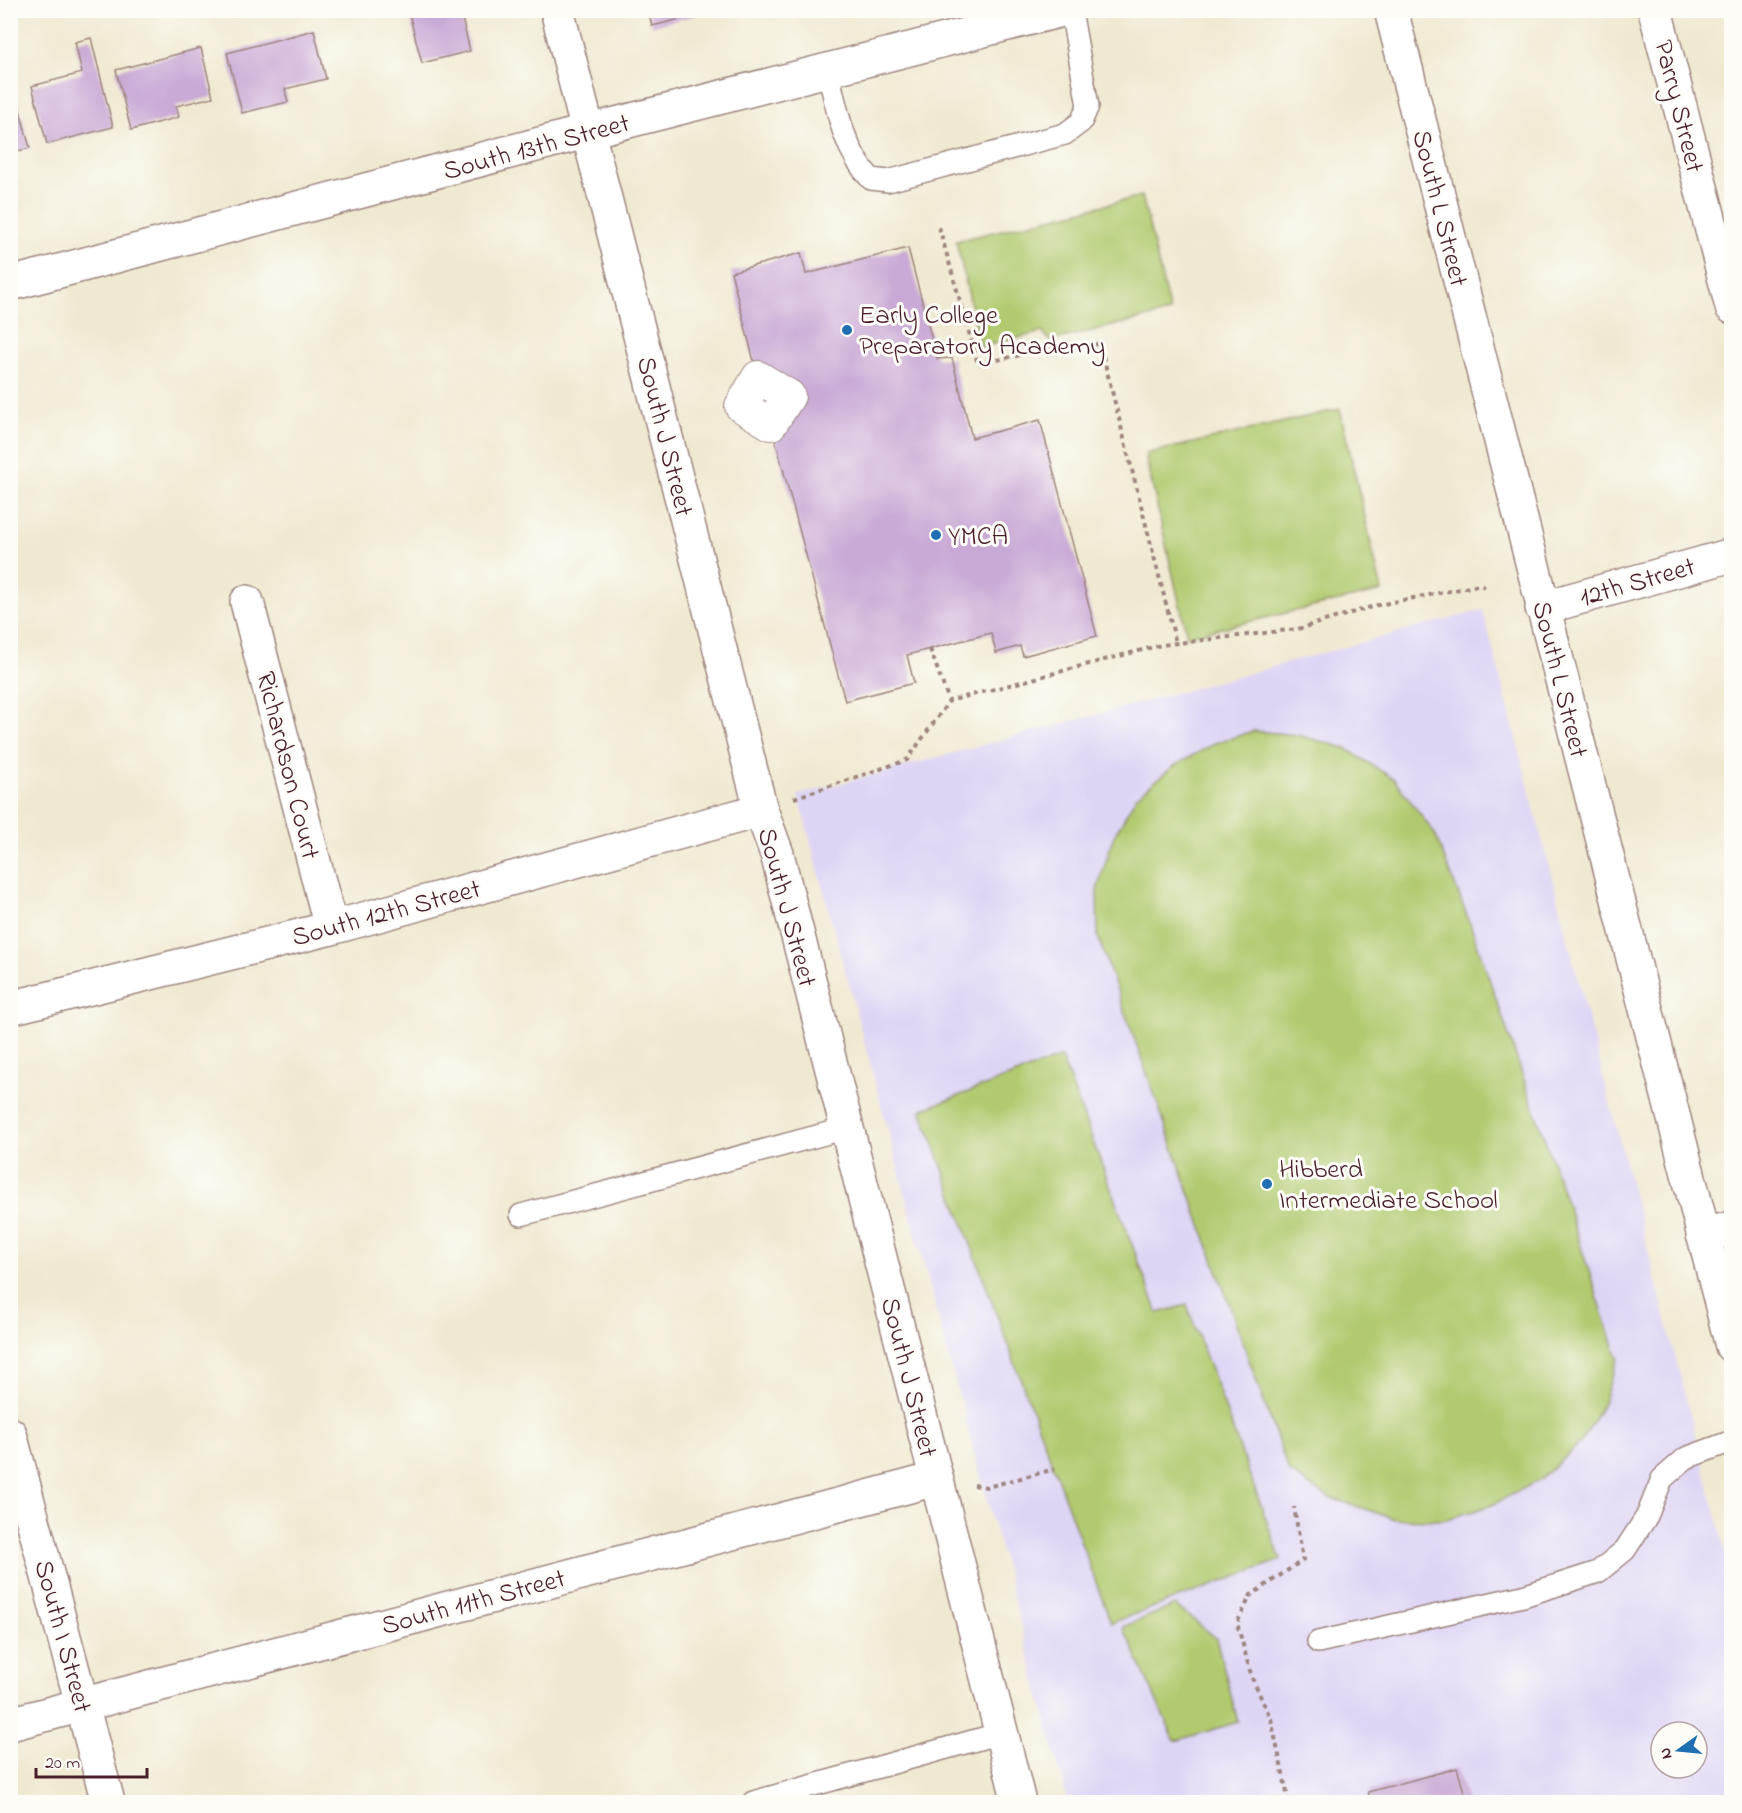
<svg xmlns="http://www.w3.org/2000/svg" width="1742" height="1813" viewBox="0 0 1742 1813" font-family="'Indie Flower',sans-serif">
<rect width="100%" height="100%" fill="#fdfcf7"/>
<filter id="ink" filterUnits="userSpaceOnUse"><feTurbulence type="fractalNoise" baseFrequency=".0167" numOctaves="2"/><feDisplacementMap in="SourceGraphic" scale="12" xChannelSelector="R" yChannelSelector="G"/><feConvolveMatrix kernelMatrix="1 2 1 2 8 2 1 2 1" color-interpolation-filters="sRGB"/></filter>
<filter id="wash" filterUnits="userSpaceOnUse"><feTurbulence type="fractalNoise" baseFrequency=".008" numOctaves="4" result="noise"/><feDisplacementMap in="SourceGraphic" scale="24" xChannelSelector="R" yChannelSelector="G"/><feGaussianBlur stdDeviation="1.35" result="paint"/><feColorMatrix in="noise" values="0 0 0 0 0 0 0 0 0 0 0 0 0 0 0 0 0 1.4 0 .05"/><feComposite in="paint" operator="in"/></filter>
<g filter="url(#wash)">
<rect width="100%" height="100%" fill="#f0e9d1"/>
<path fill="#ded5f5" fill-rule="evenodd" d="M1483 610 1731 1573V1802H1068L798 795ZM1661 1732H1697V1768H1661Z"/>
<g fill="#b1ca6f" stroke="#7e744d" stroke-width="1.5">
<path d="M1142 196 1170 312 1050 341 1042 332 981 347 956 241Z"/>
<path d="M1340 409 1382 591 1187 636 1145 454Z"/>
<path d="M1254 731 1298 735 1345 748 1394 779 1435 834 1471 926 1558 1178 1618 1358 1602 1406 1581 1442 1540 1480 1490 1506 1443 1520 1395 1519 1328 1497 1289 1472 1098 937 1097 890 1113 838 1136 797 1174 766 1215 743Z"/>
<path d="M1061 1057 1158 1313 1187 1305 1281 1560 1111 1623 921 1110Z"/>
<path d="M1175 1605 1216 1638 1238 1722 1175 1741 1123 1627Z"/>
</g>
<g id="blocks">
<g fill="#c9a9d5">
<path d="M408 10H460L470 51 422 63Z"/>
<path d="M648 10H695L696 15 652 26Z"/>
<path d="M314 30 326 79 285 89 288 102 242 113 227 53Z"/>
<path d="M91 38 113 127 47 144 32 86 82 73 75 42Z"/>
<path d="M201 48 213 97 176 106 179 117 131 130 116 70Z"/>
<path d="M15 92 30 148 10 153V93Z"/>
<path d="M908 248 937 359 952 358 972 438 1040 420 1097 636 1023 656 1020 646 996 653 991 633 907 655 914 683 845 701 771 424 789 396 758 377 731 272 801 253 806 274Z"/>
<path d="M1457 1768 1467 1802H1371L1368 1792Z"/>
</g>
</g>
</g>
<g filter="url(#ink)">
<use href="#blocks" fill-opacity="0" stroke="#9d847e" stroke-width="1.5"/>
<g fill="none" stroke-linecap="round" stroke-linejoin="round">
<g stroke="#9d847e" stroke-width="24">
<g id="service">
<path d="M828 71C837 110 843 149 871 179L888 181 1065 134 1081 122 1088 106 1071 10"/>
<path d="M521 1215 847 1128"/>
<path d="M1318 1642 1523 1596 1598 1572 1625 1550 1647 1516 1662 1479 1686 1458 1732 1441"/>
<path d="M753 1802 1001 1733"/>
</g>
</g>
<g stroke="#9d847e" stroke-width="34">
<path id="pedestrian" d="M758 377 789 396 771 424 741 406Z"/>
</g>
<g stroke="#9d847e" stroke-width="36">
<g id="minor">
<path d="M557 10 761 810 777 854 1019 1802"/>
<path d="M1655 10 1732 307"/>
<path d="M10 284 589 131 1062 10"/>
<path d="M247 602 331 928"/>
<path d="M1542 608 1732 555"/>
<path d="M10 1008 331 928 761 810"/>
<path d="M1703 1235 1732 1228"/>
<path d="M10 1434 108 1802"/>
<path d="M10 1724 936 1479"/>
</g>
</g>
<g stroke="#9d847e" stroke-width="36">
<path id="tertiary" d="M1391 10 1732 1346"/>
</g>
<g stroke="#9d847e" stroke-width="4" stroke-dasharray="4.5 4.5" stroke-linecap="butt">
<path d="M939 227 978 364 1039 351 1100 344 1176 643"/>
<path d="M930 649 949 701"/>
<path d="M794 798 907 760 949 701 1161 645 1298 629 1378 605 1480 585 1485 587"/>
<path d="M974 1485 987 1487 1055 1469"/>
<path d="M1289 1802 1271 1719 1252 1678 1237 1623 1251 1595 1303 1560 1294 1507"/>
</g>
<use href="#service" stroke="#fff" stroke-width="21"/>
<use href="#pedestrian" stroke="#fff" stroke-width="32"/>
<use href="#minor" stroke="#fff" stroke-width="33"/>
<use href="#tertiary" stroke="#fff" stroke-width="33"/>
</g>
</g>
<g fill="#1f6fb2" stroke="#fdfcf7" stroke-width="2">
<circle cx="847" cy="330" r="6"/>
<circle cx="936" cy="535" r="6"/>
<circle cx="1267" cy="1184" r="6"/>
</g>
<g text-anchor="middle" stroke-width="6" stroke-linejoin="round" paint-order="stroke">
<g font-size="27" fill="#4a1f2b" stroke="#fdfcf7">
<text transform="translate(1680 106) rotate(76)" y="9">Parry Street</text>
<text transform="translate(536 146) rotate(-15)" y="9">South 13th Street</text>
<text transform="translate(1441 208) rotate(76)" y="9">South L Street</text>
<text transform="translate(666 436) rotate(76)" y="9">South J Street</text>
<text transform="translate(1637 581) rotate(-16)" y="9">12th Street</text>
<text transform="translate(1561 679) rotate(76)" y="9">South L Street</text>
<text transform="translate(289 765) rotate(76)" y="9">Richardson Court</text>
<text transform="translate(788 907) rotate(75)" y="9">South J Street</text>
<text transform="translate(386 912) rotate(-15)" y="9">South 12th Street</text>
<text transform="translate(910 1377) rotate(76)" y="9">South J Street</text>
<text transform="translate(473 1601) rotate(-15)" y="9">South 11th Street</text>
<text transform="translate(64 1636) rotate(75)" y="9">South I Street</text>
</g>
<g font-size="27" fill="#4a1f2b" stroke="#fdfcf7" text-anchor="start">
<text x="859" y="323">Early College<tspan x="859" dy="31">Preparatory Academy</tspan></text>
<text x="948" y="544">YMCA</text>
<text x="1279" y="1177">Hibberd<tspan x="1279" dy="31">Intermediate School</tspan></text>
</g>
</g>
<rect width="1742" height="1813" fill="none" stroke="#fdfcf7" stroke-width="36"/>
<g transform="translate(1679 1750) rotate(255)"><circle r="28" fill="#fdfcf7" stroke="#b5a4a5" stroke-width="1.5"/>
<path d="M0-4.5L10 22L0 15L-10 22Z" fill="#1f6fb2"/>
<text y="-9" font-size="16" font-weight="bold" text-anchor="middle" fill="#4a1f2b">N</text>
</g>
<path d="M36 1768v9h111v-9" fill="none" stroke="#4a1f2b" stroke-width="3"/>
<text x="45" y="1768" font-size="18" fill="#4a1f2b" stroke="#fdfcf7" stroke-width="4.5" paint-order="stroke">20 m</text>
</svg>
